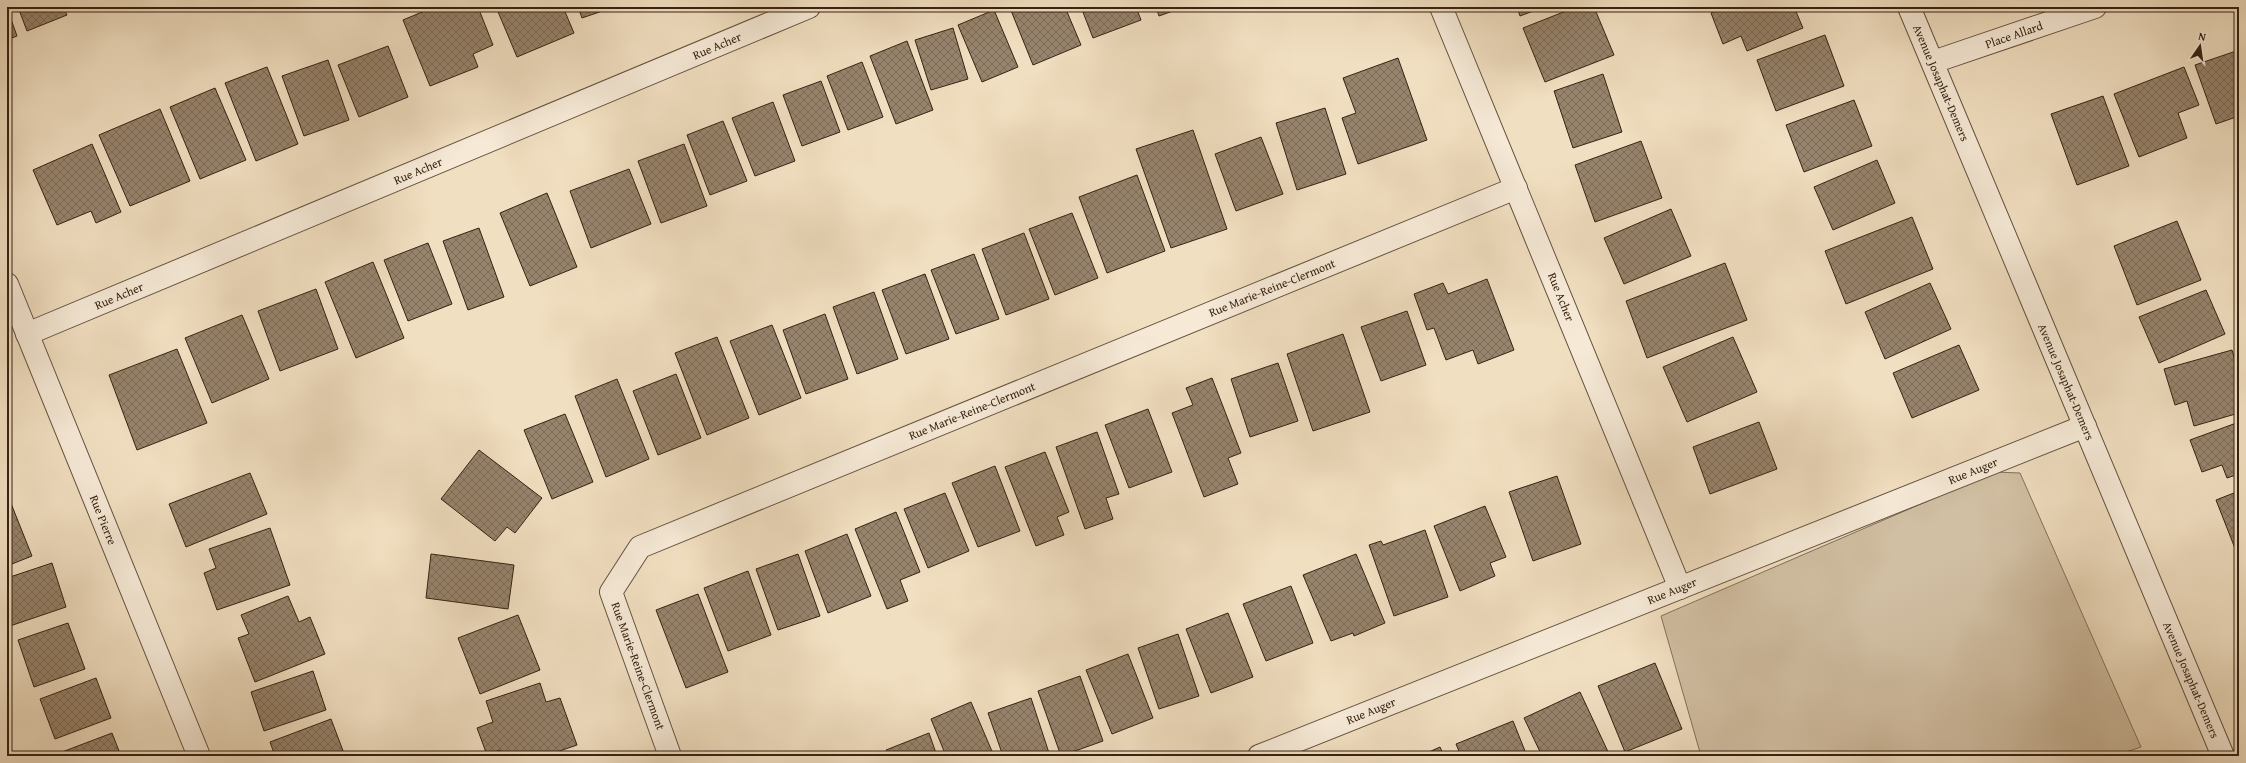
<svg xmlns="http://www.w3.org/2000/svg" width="2246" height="763" viewBox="0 0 2246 763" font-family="'Gentium Book Plus',serif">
<defs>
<pattern id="building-cross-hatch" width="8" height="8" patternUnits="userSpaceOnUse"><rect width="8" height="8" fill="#97846d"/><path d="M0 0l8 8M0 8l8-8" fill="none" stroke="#7c6c58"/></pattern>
</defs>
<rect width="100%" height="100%" fill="#f1dfc1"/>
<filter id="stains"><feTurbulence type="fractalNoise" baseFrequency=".005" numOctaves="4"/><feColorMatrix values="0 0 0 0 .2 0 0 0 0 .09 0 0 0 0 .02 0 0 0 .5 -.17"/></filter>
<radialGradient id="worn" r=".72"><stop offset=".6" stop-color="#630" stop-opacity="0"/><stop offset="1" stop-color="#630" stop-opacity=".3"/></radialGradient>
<path fill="#d1bfa3" stroke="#84705a" d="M1995 472 2020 473 2141 747 2114 756H1701L1661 616Z"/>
<g fill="url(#building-cross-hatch)" stroke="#362212">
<path d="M18 7H63L67 15 27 31Z"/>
<path d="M434 7H478L493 45 473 54 478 67 430 86 403 20Z"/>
<path d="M496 7H563L574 33 517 57Z"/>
<path d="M578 7H614L582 18Z"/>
<path d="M1065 7 1081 45 1033 65 1010 8Z"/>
<path d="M1081 7H1136L1141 20 1093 38Z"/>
<path d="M1156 7H1184L1159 16Z"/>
<path d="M1517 7H1544L1520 16Z"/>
<path d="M1576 7H1594L1614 55 1545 82 1523 28Z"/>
<path d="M1725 7H1794L1803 28 1747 51 1741 36 1723 44 1711 13Z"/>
<path d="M7 8 17 36 7 40Z"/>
<path d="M994 10 1018 67 982 82 958 25Z"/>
<path d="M953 28 968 79 931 90 915 40Z"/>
<path d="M1825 35 1844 86 1776 111 1757 60Z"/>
<path d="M907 41 933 110 896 124 870 56Z"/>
<path d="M388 46 408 97 359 117 338 65Z"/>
<path d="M2239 50V116L2216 124 2195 65Z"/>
<path d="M1398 58 1427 140 1358 164 1342 118 1356 113 1343 78Z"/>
<path d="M328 60 349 120 304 136 282 76Z"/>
<path d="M862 62 883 117 848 130 827 76Z"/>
<path d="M267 67 298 144 256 161 225 83Z"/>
<path d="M2184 67 2199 105 2178 113 2187 138 2139 157 2114 94Z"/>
<path d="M1603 74 1622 132 1573 148 1554 91Z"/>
<path d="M821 81 840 132 802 146 783 95Z"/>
<path d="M215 88 246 160 200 179 170 107Z"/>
<path d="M2103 96 2129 166 2077 185 2051 114Z"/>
<path d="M1854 100 1872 146 1804 172 1786 125Z"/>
<path d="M773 102 795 161 755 176 732 118Z"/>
<path d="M1325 108 1346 174 1297 190 1276 123Z"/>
<path d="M160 109 190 181 130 206 99 135Z"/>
<path d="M723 121 747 181 710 195 687 135Z"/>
<path d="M1193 130 1227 229 1171 248 1136 149Z"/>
<path d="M1261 137 1283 194 1236 211 1215 154Z"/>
<path d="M1641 141 1662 198 1595 222 1575 165Z"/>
<path d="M92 144 121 212 96 223 91 211 57 225 33 170Z"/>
<path d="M684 144 707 206 661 223 638 161Z"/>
<path d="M1877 160 1895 203 1833 230 1814 187Z"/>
<path d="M629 169 651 224 591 248 570 191Z"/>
<path d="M1137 175 1165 251 1107 273 1079 197Z"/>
<path d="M547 193 577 267 530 286 500 213Z"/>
<path d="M1671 209 1691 256 1624 284 1604 238Z"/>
<path d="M1072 213 1098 278 1055 295 1029 229Z"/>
<path d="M1912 217 1933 269 1846 304 1825 251Z"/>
<path d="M2177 221 2201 280 2137 305 2114 246Z"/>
<path d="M479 228 504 297 468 310 443 241Z"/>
<path d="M1024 233 1049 299 1006 315 982 249Z"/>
<path d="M428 243 452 304 408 321 384 260Z"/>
<path d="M974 254 999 319 956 334 931 270Z"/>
<path d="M373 262 404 338 356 358 325 282Z"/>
<path d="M1725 263 1747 320 1647 358 1626 301Z"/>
<path d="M925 274 949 339 906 354 882 290Z"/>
<path d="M1487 279 1514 350 1478 364 1473 350 1446 360 1434 328 1427 330 1414 294 1443 283 1448 294Z"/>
<path d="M1930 283 1951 329 1885 359 1865 312Z"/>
<path d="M316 289 338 349 280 371 258 311Z"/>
<path d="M2206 290 2225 334 2159 363 2139 317Z"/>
<path d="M874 292 898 359 857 374 833 307Z"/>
<path d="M1407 311 1426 365 1381 381 1361 327Z"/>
<path d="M825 314 848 379 806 394 783 330Z"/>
<path d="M242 315 269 379 212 403 185 338Z"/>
<path d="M772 325 801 398 759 415 730 341Z"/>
<path d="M1343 334 1370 412 1313 431 1287 354Z"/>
<path d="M717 337 749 418 707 435 675 353Z"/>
<path d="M1733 337 1757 392 1687 422 1663 367Z"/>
<path d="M1959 345 1979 390 1912 418 1893 373Z"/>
<path d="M177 349 207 423 137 450 109 375Z"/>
<path d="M2232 350 2239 374V413L2194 426 2187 401 2175 405 2164 369Z"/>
<path d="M1278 363 1298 421 1250 437 1231 379Z"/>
<path d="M676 374 701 438 658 455 633 391Z"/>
<path d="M1212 378 1241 453 1228 458 1238 484 1204 497 1172 413 1193 405 1186 388Z"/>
<path d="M617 379 649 459 606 477 575 396Z"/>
<path d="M1148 409 1172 472 1129 488 1105 425Z"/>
<path d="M565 414 593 482 552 499 524 430Z"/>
<path d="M1759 422 1777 469 1710 494 1693 447Z"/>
<path d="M2239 422V474L2227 478 2222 465 2202 472 2190 440Z"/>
<path d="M1097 432 1119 494 1106 498 1113 519 1085 529 1056 447Z"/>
<path d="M479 450 542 498 515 533 507 527 495 541 441 499Z"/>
<path d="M1045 452 1069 512 1057 517 1064 535 1036 546 1005 467Z"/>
<path d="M995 466 1020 531 978 547 952 483Z"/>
<path d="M250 473 267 514 186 547 169 504Z"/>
<path d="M1557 476 1581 544 1533 561 1509 492Z"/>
<path d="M2239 491V555L2238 556 2216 500Z"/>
<path d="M945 493 969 551 928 568 904 509Z"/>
<path d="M8 496 32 556 7 566V497Z"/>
<path d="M1485 506 1506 557 1490 563 1495 576 1460 591 1434 526Z"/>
<path d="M896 512 920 572 900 580 908 601 887 609 855 529Z"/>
<path d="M270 528 290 585 217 610 204 573 216 568 209 549Z"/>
<path d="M1425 530 1448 597 1394 616 1369 545 1381 541 1383 545Z"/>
<path d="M847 534 871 596 828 613 805 551Z"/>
<path d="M431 554 514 565 508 609 426 598Z"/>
<path d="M798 554 820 616 778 630 756 569Z"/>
<path d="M1356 554 1385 623 1354 636 1353 633 1331 641 1303 575Z"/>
<path d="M52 563 66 607 7 627V578Z"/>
<path d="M748 571 771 635 728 651 704 588Z"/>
<path d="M1291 586 1313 643 1266 661 1243 604Z"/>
<path d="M698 594 728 672 686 688 656 610Z"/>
<path d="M288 596 299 622 310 617 325 654 255 682 238 638 249 634 241 615Z"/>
<path d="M1228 613 1253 677 1211 693 1186 629Z"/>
<path d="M518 615 540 670 480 694 458 638Z"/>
<path d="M68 623 85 669 34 687 18 640Z"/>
<path d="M1178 634 1199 696 1159 709 1138 648Z"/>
<path d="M1128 654 1153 718 1112 734 1086 670Z"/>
<path d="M1655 663 1682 729 1625 752 1598 686Z"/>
<path d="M313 671 326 710 264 731 251 692Z"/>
<path d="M1080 676 1103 741 1061 756 1038 691Z"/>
<path d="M96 678 111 718 55 739 40 699Z"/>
<path d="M540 683 546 702 560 698 577 745 545 756H501L500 750 487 755 477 728 493 722 486 701Z"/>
<path d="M1580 692 1610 756H1542L1524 718Z"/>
<path d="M1031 698 1050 756H1003L988 713Z"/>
<path d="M971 702 994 756H946L931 719Z"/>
<path d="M331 719 345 756H275L270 742Z"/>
<path d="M1513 721 1527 756H1461L1456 744Z"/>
<path d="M112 733 121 756H55L54 755Z"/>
<path d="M929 733 937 756H888L886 750Z"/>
<path d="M1440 747 1444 756H1420Z"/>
</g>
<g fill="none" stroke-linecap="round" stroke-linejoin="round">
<g stroke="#65513e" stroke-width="24">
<g id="street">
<path d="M1441 7 1680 588"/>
<path d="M1909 7 2223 756"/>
<path d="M1933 62 2095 7"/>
<path d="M7 284 199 756"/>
<path d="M27 334 809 7"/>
<path d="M670 756 611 592 640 547 1516 188"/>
<path d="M1259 756 2085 426"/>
</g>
</g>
<use href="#street" stroke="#f6ead7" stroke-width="22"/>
</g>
<g text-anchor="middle" stroke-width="4" stroke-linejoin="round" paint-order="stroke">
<g font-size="12" fill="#362212" stroke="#f6ead7">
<text transform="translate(2014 35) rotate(-19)" y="4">Place Allard</text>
<text transform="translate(717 46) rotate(-23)" y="4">Rue Acher</text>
<text transform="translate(1941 83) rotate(67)" y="4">Avenue Josaphat-Demers</text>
<text transform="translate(418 171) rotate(-23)" y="4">Rue Acher</text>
<text transform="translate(1272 288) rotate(-22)" y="4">Rue Marie-Reine-Clermont</text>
<text transform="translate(119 296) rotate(-23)" y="4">Rue Acher</text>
<text transform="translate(1561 297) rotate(68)" y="4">Rue Acher</text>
<text transform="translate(2066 382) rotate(67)" y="4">Avenue Josaphat-Demers</text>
<text transform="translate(972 411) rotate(-22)" y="4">Rue Marie-Reine-Clermont</text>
<text transform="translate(1973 471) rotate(-22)" y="4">Rue Auger</text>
<text transform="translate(103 520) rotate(68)" y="4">Rue Pierre</text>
<text transform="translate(1672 591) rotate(-22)" y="4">Rue Auger</text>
<text transform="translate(638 666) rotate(70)" y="4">Rue Marie-Reine-Clermont</text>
<text transform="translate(2191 680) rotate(67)" y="4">Avenue Josaphat-Demers</text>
<text transform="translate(1371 711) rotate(-22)" y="4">Rue Auger</text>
</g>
</g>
<rect width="2246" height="763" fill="none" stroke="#f1dfc1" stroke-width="24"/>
<rect x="8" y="8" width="2230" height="747" fill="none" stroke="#362212" stroke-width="2"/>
<rect x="12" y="12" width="2222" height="739" fill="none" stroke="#362212"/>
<g transform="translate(2200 46) rotate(13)" stroke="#f6ead7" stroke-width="3" paint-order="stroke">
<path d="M0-3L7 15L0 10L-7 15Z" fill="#362212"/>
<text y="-6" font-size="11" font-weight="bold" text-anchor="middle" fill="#362212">N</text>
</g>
<rect width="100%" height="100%" filter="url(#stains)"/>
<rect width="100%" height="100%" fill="url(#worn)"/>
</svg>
